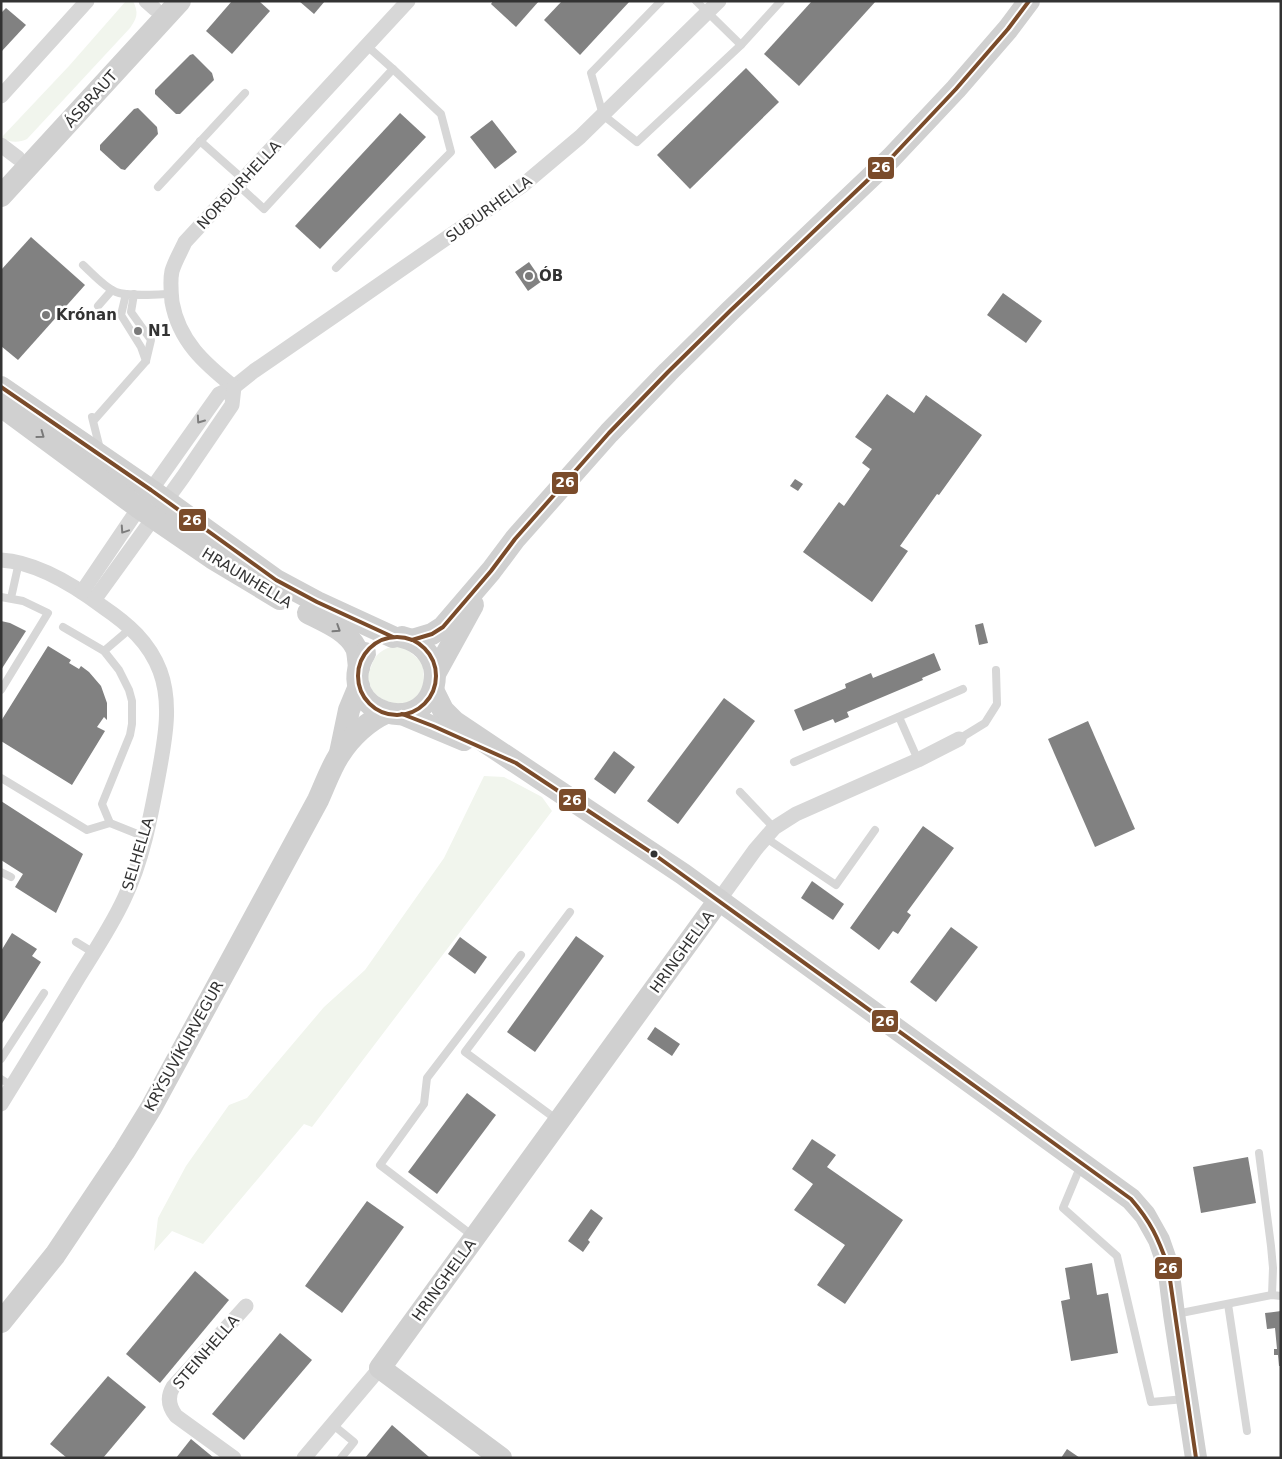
<svg xmlns="http://www.w3.org/2000/svg" width="1282" height="1459" viewBox="0 0 1282 1459" font-family="'DejaVu Sans',sans-serif">
<rect width="100%" height="100%" fill="#fff"/>
<g fill="#f1f5ed">
<path d="M126 1H133C139 13 137 18 130 28L27 139C19 143 9 143 2 137L69 66Z"/>
<path d="M396 646 405 648 423 663 424 686C421 690 416 698 411 701 394 709 367 697 368 675 368 672 371 668 372 664 376 653 384 648 396 646Z"/>
<path d="M484 776 504 777 542 797 552 811 312 1127 304 1124 203 1244 172 1231 154 1251 158 1218 186 1166 229 1105 247 1098 324 1007 365 970 444 858Z"/>
</g>
<g fill="#818181">
<path d="M232 1H259L270 11 232 54 206 31Z"/>
<path d="M299 1H325L314 14Z"/>
<path d="M493 1H539L516 27 491 4Z"/>
<path d="M562 1H630L580 55 544 20Z"/>
<path d="M812 1H876L799 86 764 54Z"/>
<path d="M6 8 26 25 1 52V13Z"/>
<path d="M193 54 212 73 214 80 180 114H176L155 94V90L190 55Z"/>
<path d="M746 68 779 102 690 189 657 155Z"/>
<path d="M138 108 157 127 158 134 125 170 121 169 100 150V145L134 109Z"/>
<path d="M400 113 426 137 320 249 295 226Z"/>
<path d="M492 120 517 152 495 169 470 137Z"/>
<path d="M31 237 85 285 18 360 1 346V270Z"/>
<path d="M529 262 542 281 528 291 515 272Z"/>
<path d="M1003 293 1042 321 1026 343 987 315Z"/>
<path d="M887 394 914 413 926 395 982 435 939 495 937 494 900 546 908 551 872 602 803 552 839 502 844 506 870 469 862 463 872 449 855 437Z"/>
<path d="M795 479 803 484 798 491 790 486Z"/>
<path d="M1 621 10 623 26 631 1 670Z"/>
<path d="M983 623 988 643 979 645 975 625Z"/>
<path d="M48 646 71 660 69 663 79 669 81 666 89 672 101 686 107 703V720L104 717 97 727 105 731 72 785 1 741V721Z"/>
<path d="M934 653 941 670 922 678 923 680 847 712 849 717 835 723 833 719 803 731 794 710 846 688 845 684 871 673 873 678Z"/>
<path d="M724 698 755 721 678 824 647 801Z"/>
<path d="M1088 721 1135 829 1095 847 1048 739Z"/>
<path d="M614 751 635 767 615 794 594 779Z"/>
<path d="M1 801 83 854 56 913 15 887 23 874 1 860Z"/>
<path d="M923 826 954 848 907 912 911 915 898 934 893 931 879 950 850 928Z"/>
<path d="M812 881 844 904 833 920 801 898Z"/>
<path d="M951 927 978 947 936 1002 910 982Z"/>
<path d="M12 933 37 949 32 956 41 962 1 1025V951Z"/>
<path d="M576 936 604 956 535 1052 507 1032Z"/>
<path d="M460 937 487 957 475 974 448 954Z"/>
<path d="M655 1027 680 1044 672 1056 647 1039Z"/>
<path d="M467 1093 496 1115 437 1194 408 1172Z"/>
<path d="M812 1139 836 1155 827 1167 903 1220 845 1304 817 1285 845 1245 794 1210 813 1184 792 1169Z"/>
<path d="M1248 1157 1256 1203 1201 1213 1193 1167Z"/>
<path d="M367 1201 404 1227 342 1313 305 1286Z"/>
<path d="M591 1209 603 1218 588 1240 590 1242 583 1252 568 1241Z"/>
<path d="M1092 1263 1097 1295 1108 1293 1118 1353 1071 1361 1061 1301 1070 1299 1065 1268Z"/>
<path d="M195 1271 229 1300 160 1383 126 1354Z"/>
<path d="M1281 1311V1366H1279L1278 1355H1274V1349H1277L1275 1328 1267 1329 1265 1313Z"/>
<path d="M280 1333 312 1360 244 1440 212 1414Z"/>
<path d="M108 1376 146 1407 103 1458H67L50 1444Z"/>
<path d="M392 1425 429 1457 428 1458H365Z"/>
<path d="M191 1439 214 1458H176Z"/>
<path d="M1067 1449 1080 1458H1061Z"/>
</g>
<g fill="none" stroke-linecap="round" stroke-linejoin="round">
<g stroke="#d7d7d7" stroke-width="8">
<path d="M661 1 591 73 603 115 637 142 741 45 781 1"/>
<path d="M696 1 741 45"/>
<path d="M200 141 244 180"/>
<path d="M239 186 264 209 393 69 367 46"/>
<path d="M158 187 245 93"/>
<path d="M83 265C93 274 104 287 116 292 128 297 157 294 171 294"/>
<path d="M336 268 451 152 441 114 393 69"/>
<path d="M126 294 121 315 141 347 146 361"/>
<path d="M98 306 112 290"/>
<path d="M92 417 100 449"/>
<path d="M95 419 146 361 151 340 131 312 134 294"/>
<path d="M1 597 23 601 48 613 1 690"/>
<path d="M11 598 19 562"/>
<path d="M63 627 104 651 119 670 129 690 132 701V724L130 735 102 804 110 823 145 837"/>
<path d="M104 651 131 628"/>
<path d="M899 717 918 760"/>
<path d="M959 739 985 723 997 704 996 670"/>
<path d="M794 762 963 689"/>
<path d="M1 778 87 830 110 823"/>
<path d="M740 792 774 828"/>
<path d="M766 838 836 885 875 830"/>
<path d="M1 872 11 877"/>
<path d="M76 942 94 953"/>
<path d="M1 1059 44 993"/>
<path d="M1 1079 12 1086"/>
<path d="M556 1119 465 1052 570 912"/>
<path d="M1259 1153 1271 1246 1273 1268 1272 1295"/>
<path d="M1081 1165 1063 1208 1117 1256 1151 1402 1185 1399"/>
<path d="M473 1236 380 1165 424 1104 427 1078 521 955"/>
<path d="M1228 1304 1247 1431"/>
<path d="M1176 1314 1272 1295 1281 1296"/>
<path d="M332 1424 354 1442 341 1458"/>
</g>
<g stroke="#d7d7d7" stroke-width="15">
<path d="M146 1 155 9"/>
<path d="M1 96 87 1"/>
<path d="M1 145 18 158"/>
<path d="M234 387C204 363 179 341 172 302 171 292 170 280 172 271 175 261 181 251 185 242L408 1"/>
<path d="M1 560C37 562 75 586 103 607 128 624 149 642 160 671 172 703 165 739 159 772 151 815 143 860 124 899 111 927 94 952 78 978 53 1020 27 1062 1 1104"/>
<path d="M82 592 151 490 219 394 234 387 254 371 334 316 523 185 580 137 719 1"/>
<path d="M94 600 183 477 232 405 234 387"/>
<path d="M719 900 755 850 774 828 796 814 918 760 959 739"/>
<path d="M234 1458 176 1416C169 1407 167 1397 173 1387L246 1306"/>
<path d="M304 1458 380 1368"/>
</g>
<g stroke="#d0d0d0" stroke-width="22">
<path d="M1 196 180 1"/>
<path d="M1 387 151 490 276 580 317 602 393 637"/>
<path d="M1 406 139 508 212 558 280 599"/>
<path d="M308 613C325 622 347 630 356 648 358 653 358 661 359 667"/>
<path d="M402 637C420 641 434 655 435 674"/>
<path d="M412 640 432 634 443 627 491 571 515 539 609 433 668 372 730 311 891 158 956 89 1008 29 1029 1"/>
<path d="M365 653C329 714 434 743 435 674L473 605"/>
<path d="M433 690 443 710 455 722 683 874 1131 1199 1145 1215 1159 1240 1168 1266 1174 1314 1196 1458"/>
<path d="M402 714 464 740"/>
<path d="M340 753 349 710 359 686"/>
<path d="M1 1322 55 1255 124 1152 151 1108 318 800C325 785 331 767 340 754 351 737 368 721 386 713"/>
<path d="M501 1458 380 1368 719 900"/>
</g>
<g stroke="#fff" stroke-width="8">
<g id="bus-1">
<path d="M1 387 151 490 276 580 317 602 393 637"/>
<circle cx="397" cy="676" r="39"/>
<path d="M412 640 432 634 443 627 491 571 515 539 609 433 668 372 730 311 891 158 956 89 1008 29 1029 1"/>
<path d="M402 714 433 726 516 763 655 855 1131 1199C1151 1222 1158 1238 1168 1266L1196 1458"/>
</g>
</g>
<use href="#bus-1" stroke="#7a4b2a" stroke-width="4"/>
</g>
<defs><path id="oneway-chevron" d="M-2-3.5L2.5 0L-2 3.5" fill="none" stroke-width="1.6" stroke-linecap="round" stroke-linejoin="round" transform="scale(1.25)"/></defs>
<g stroke="#7d7d7d">
<use href="#oneway-chevron" transform="translate(200 420) rotate(125)"/>
<use href="#oneway-chevron" transform="translate(124 530) rotate(124)"/>
</g>
<g stroke="#7a7a7a">
<use href="#oneway-chevron" transform="translate(41 435) rotate(36)"/>
<use href="#oneway-chevron" transform="translate(337 629) rotate(33)"/>
</g>
<g fill="#7a7a7a" stroke="#fff" stroke-width="2">
<circle cx="529" cy="276" r="5"/>
<circle cx="46" cy="315" r="5"/>
<circle cx="138" cy="331" r="5"/>
</g>
<circle fill="#333" stroke="#fff" stroke-width="2" cx="654" cy="854" r="4.5"/>
<g text-anchor="middle" stroke-width="5" stroke-linejoin="round" paint-order="stroke">
<g font-size="15" fill="#333" stroke="#fff">
<text transform="translate(91 99) rotate(-48)" y="5">ÁSBRAUT</text>
<text transform="translate(239 185) rotate(-47)" y="5">NORÐURHELLA</text>
<text transform="translate(489 209) rotate(-36)" y="5">SUÐURHELLA</text>
<text transform="translate(247 578) rotate(31)" y="5">HRAUNHELLA</text>
<text transform="translate(138 854) rotate(-73)" y="5">SELHELLA</text>
<text transform="translate(682 952) rotate(-54)" y="5">HRINGHELLA</text>
<text transform="translate(184 1046) rotate(-61)" y="5">KRÝSUVÍKURVEGUR</text>
<text transform="translate(444 1280) rotate(-54)" y="5">HRINGHELLA</text>
<text transform="translate(206 1352) rotate(-49)" y="5">STEINHELLA</text>
</g>
<g font-size="15" font-weight="bold" fill="#333" stroke="#fff" text-anchor="start">
<text x="539" y="281">ÓB</text>
<text x="56" y="320">Krónan</text>
<text x="148" y="336">N1</text>
</g>
</g>
<g stroke="#fff" stroke-width="2">
<rect x="867" y="156" width="28" height="24" rx="5" fill="#7a4b2a"/>
<rect x="551" y="471" width="28" height="24" rx="5" fill="#7a4b2a"/>
<rect x="178" y="508" width="29" height="24" rx="5" fill="#7a4b2a"/>
<rect x="558" y="788" width="29" height="24" rx="5" fill="#7a4b2a"/>
<rect x="871" y="1009" width="28" height="24" rx="5" fill="#7a4b2a"/>
<rect x="1154" y="1256" width="29" height="24" rx="5" fill="#7a4b2a"/>
</g>
<g font-size="14" text-anchor="middle" font-weight="bold" fill="#fff">
<text x="881" y="172">26</text>
<text x="565" y="487">26</text>
<text x="192" y="525">26</text>
<text x="572" y="805">26</text>
<text x="885" y="1026">26</text>
<text x="1168" y="1273">26</text>
</g>
<rect width="1282" height="1459" fill="none" stroke="#333333" stroke-width="5"/>
</svg>
